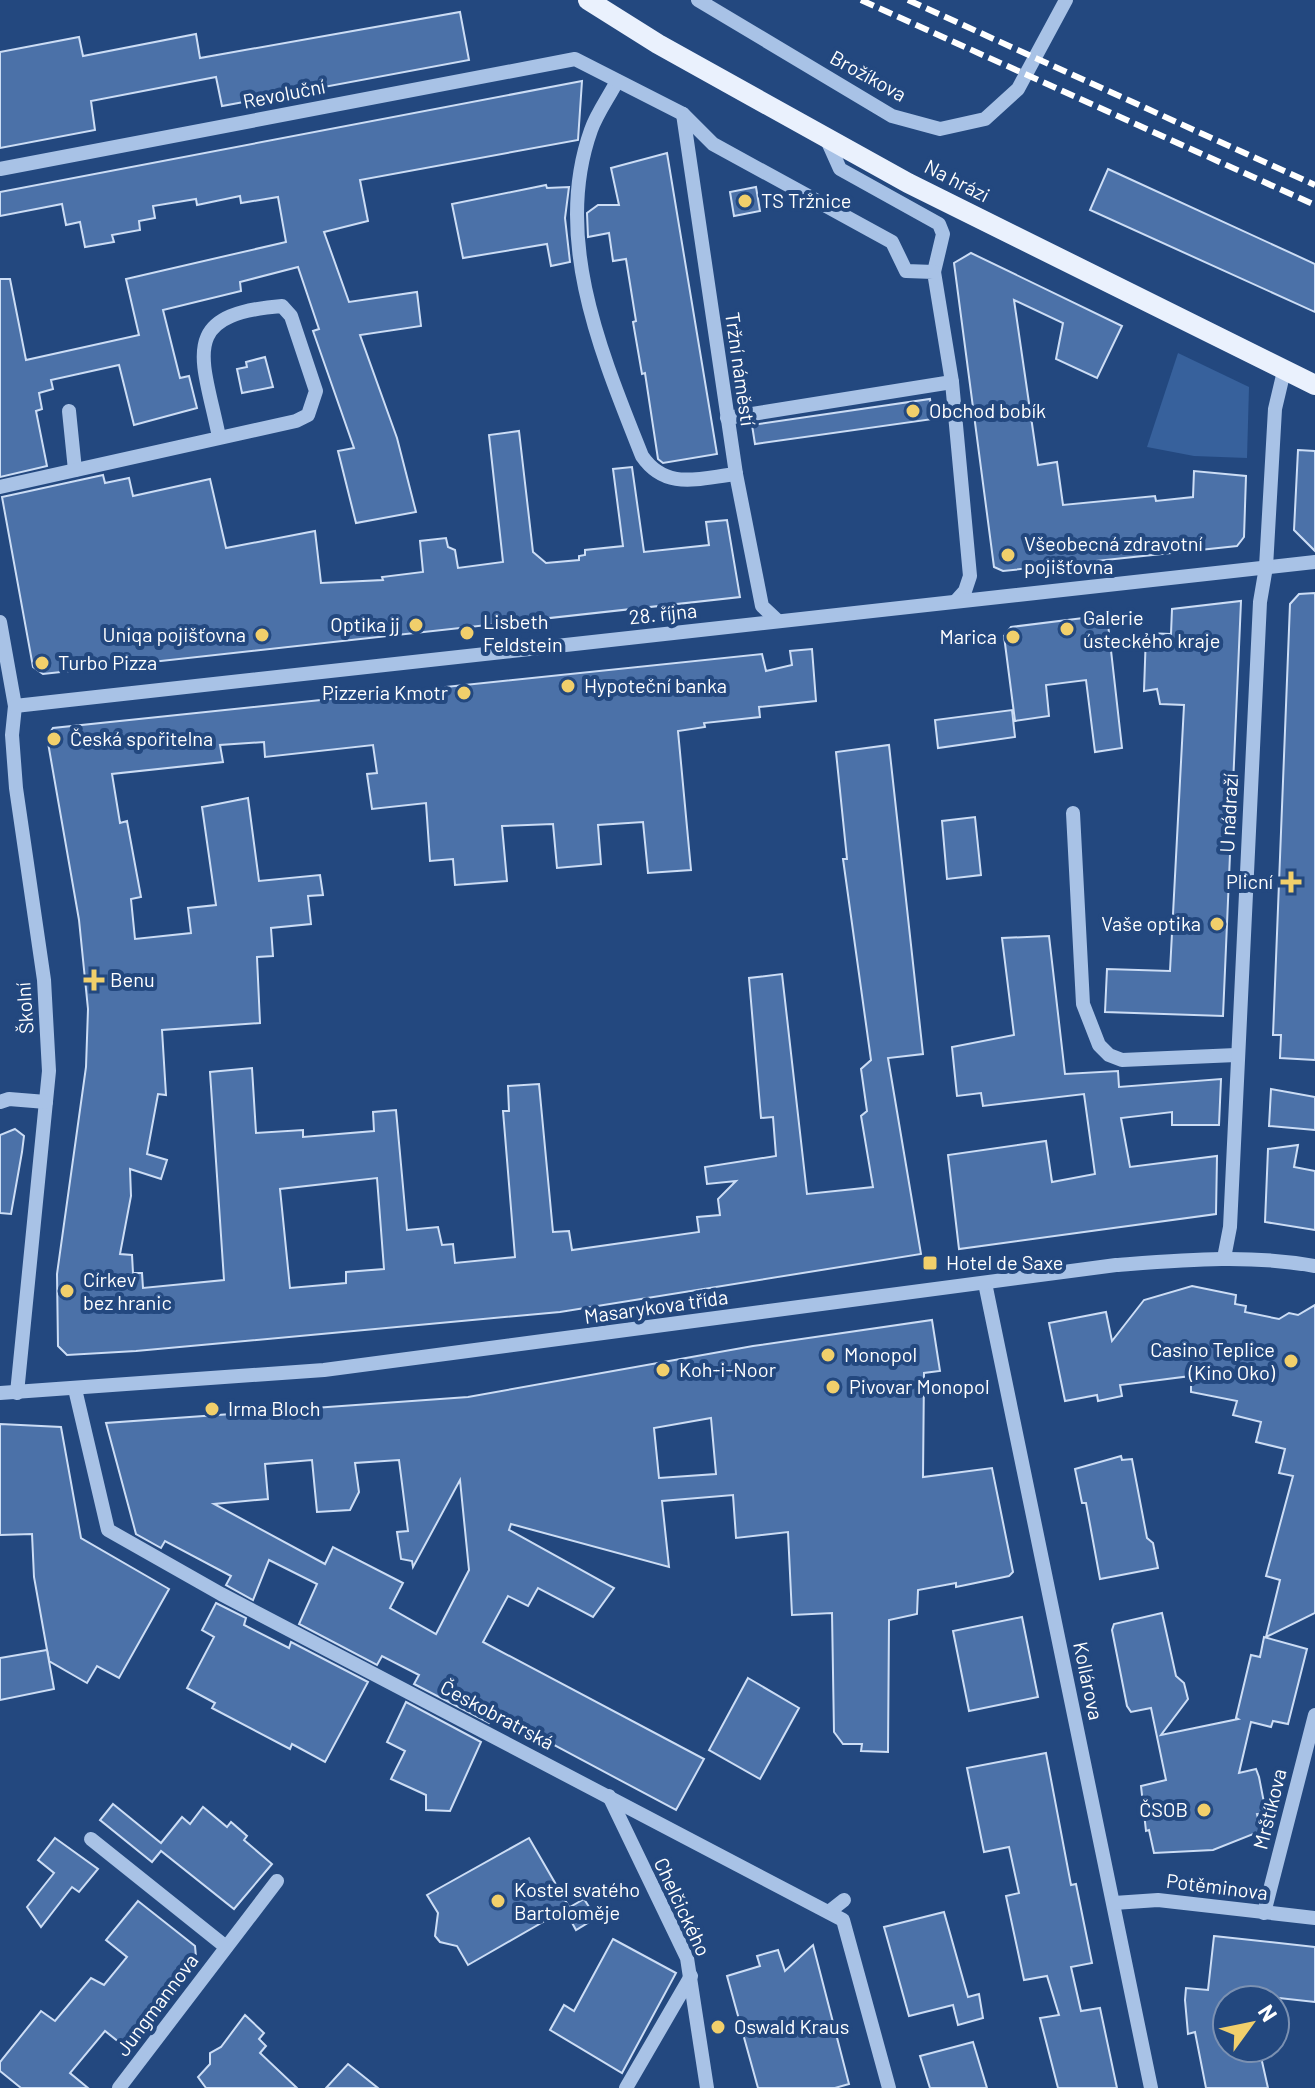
<svg xmlns="http://www.w3.org/2000/svg" width="1315" height="2088" viewBox="0 0 1315 2088" font-family="Barlow,sans-serif">
<rect width="100%" height="100%" fill="#23487f"/>
<path fill="#37619c" d="M1178 353 1249 387 1247 458 1194 456 1147 447Z"/>
<g fill="#4b71a8" stroke="#ccddf5" stroke-width="2" fill-rule="evenodd">
<path d="M460 12 469 60 222 106 216 77 91 101 95 130 0 148V52L79 37 83 56 196 34 200 58Z"/>
<path d="M582 81 578 140 360 180 368 221 324 232 349 302 417 292 421 326 360 335 397 438 416 512 356 523 338 451 354 448 313 331 319 329 298 267 240 282 241 291 163 310 180 378 189 376 197 408 134 425 119 365 51 380 53 389 39 393 42 409 36 411 47 466 0 477V279H10L26 360 139 335 126 279 286 242 278 197 241 203 240 196 197 205 196 199 153 206 155 218 139 221 140 230 112 235 114 242 85 247 80 222 66 225 62 204 0 216V192Z"/>
<path d="M667 153 717 454 663 463 658 459 645 373 642 374 633 322 636 321 626 259 613 261 609 233 588 237 587 213 598 205H619L611 168Z"/>
<path d="M1108 169 1315 264V312L1090 210Z"/>
<path d="M546 185 547 188 569 187 565 218 570 262 551 266 547 244 463 258 452 204Z"/>
<path d="M756 187 760 211 734 216 730 192Z"/>
<path d="M971 253 1122 326 1097 378 1056 359 1063 323 1014 300 1038 465 1057 462 1063 505 1155 496 1156 501 1193 497 1194 471 1246 476 1244 537 1237 546 1003 571 994 567 954 263Z"/>
<path d="M265 357 273 387 242 393 237 369 247 367 246 362Z"/>
<path d="M930 399 933 419 755 444 752 425Z"/>
<path d="M519 431 533 552 546 563 579 560V556L585 555V550L623 546 613 469 632 467 644 552 709 545 706 522 727 520 740 597 43 674 33 667 2 497 103 475 105 483 129 478 133 496 210 479 226 548 315 531 321 583 383 580 382 577 423 572 420 541 446 538 448 547 455 550 458 568 503 562 489 435Z"/>
<path d="M1298 450 1315 451V551L1294 530Z"/>
<path d="M1315 593V1060L1280 1058 1281 1035H1273L1290 604 1299 594Z"/>
<path d="M1241 601 1223 1016 1105 1012 1107 969 1170 971 1184 705 1160 704 1157 689 1144 691 1146 633 1171 634 1172 609Z"/>
<path d="M1107 615 1122 748 1095 752 1086 680 1046 685 1049 716 1015 721 1004 636 1011 627Z"/>
<path d="M812 649 816 701 759 707 760 717 704 723 705 727 678 731 691 870 648 873 643 822 598 825 601 864 557 868 553 824 502 826 507 881 455 885 453 859 430 861 426 803 372 809 367 774 377 773 373 745 265 757 264 742 220 745 223 762 112 774 120 823 127 821 141 897 131 899 135 939 191 933 188 908 216 905 202 807 248 798 259 881 320 875 323 895 308 896 311 924 271 928 273 956 257 957 260 1023 162 1030 166 1095 158 1094 147 1154 167 1160 161 1179 130 1169 131 1196 120 1254 132 1255 133 1273H142L143 1288 224 1280 210 1072 252 1068 256 1133 303 1130V1137L374 1131 373 1112 396 1110 407 1230 438 1227 442 1245 453 1244 455 1263 515 1257 503 1111H509L508 1086 539 1084 553 1232 569 1231 572 1250 699 1232 697 1217 720 1215 718 1199 736 1181 707 1184 705 1167 776 1156 773 1117 761 1118 749 978 782 974 807 1194 873 1187 861 1116 867 1111 861 1069 871 1060 843 859H847L836 752 889 745 923 1054 888 1058 921 1254 560 1312 136 1351 67 1355 58 1346 57 1274 86 1067 88 1009 79 920 47 737 53 728 762 654 766 671 792 665 790 651ZM377 1178 384 1269 346 1272V1283L290 1288 280 1189Z"/>
<path d="M1012 710 1015 737 938 748 935 720Z"/>
<path d="M975 817 981 875 947 879 942 821Z"/>
<path d="M1049 936 1065 1074 1118 1071 1119 1087 1221 1079 1219 1125H1172V1112L1121 1118 1130 1167 1217 1156 1216 1214 959 1249 948 1155 1046 1141 1052 1182 1095 1174 1084 1094 983 1106 981 1093 957 1096 952 1047 1014 1035 1002 938Z"/>
<path d="M1271 1089 1315 1097V1130L1269 1126Z"/>
<path d="M15 1129 24 1136 22 1152 11 1214 0 1213V1135Z"/>
<path d="M1298 1145 1294 1167 1315 1171V1230L1265 1222 1268 1149Z"/>
<path d="M1192 1286 1236 1295 1235 1304 1246 1306 1245 1312 1279 1319 1289 1313 1298 1315 1315 1305V1613L1266 1637 1280 1580 1266 1576 1293 1476 1279 1473 1285 1449 1256 1442 1261 1422 1233 1415 1237 1401 1191 1392V1376L1120 1385 1122 1396 1098 1401 1097 1395 1065 1401 1049 1323 1106 1312 1112 1341 1144 1300Z"/>
<path d="M932 1320 940 1371 924 1373 923 1477 992 1468 1013 1572 1009 1576 956 1587V1583L918 1590 917 1614 889 1620 888 1752 861 1751 862 1744H843L834 1732 832 1613 792 1615 788 1532 736 1538 733 1495 662 1501 669 1567 511 1524 509 1530 614 1588 593 1617 538 1588 528 1606 508 1596 483 1642 704 1759 676 1810 494 1713 489 1723 414 1684 419 1675 382 1656 377 1665 299 1624 317 1584 269 1560 253 1600 226 1585 231 1576 165 1541 161 1548 136 1534 106 1423 468 1397 753 1346ZM711 1418 716 1474 659 1478 654 1428ZM312 1460 317 1512 350 1510 359 1492 355 1463 399 1460 408 1531 397 1532 401 1559 412 1561 413 1567 460 1480 469 1570 436 1634 390 1608 403 1583 333 1547 325 1564 214 1504 268 1499 265 1464Z"/>
<path d="M0 1424 61 1427 81 1538 169 1589 119 1678 97 1666 87 1683 49 1661 34 1577 32 1534 0 1535Z"/>
<path d="M1121 1456 1122 1460 1132 1459 1147 1538 1153 1543 1158 1568 1100 1579 1086 1503H1082L1075 1469Z"/>
<path d="M216 1603 246 1618 244 1625 289 1648 291 1642 368 1682 325 1762 292 1744 290 1749 212 1708 215 1703 187 1688 214 1637 202 1630Z"/>
<path d="M1162 1613 1176 1676 1184 1683 1188 1699 1161 1735 1238 1719 1236 1718 1251 1655 1260 1657 1264 1637 1307 1649 1288 1724 1273 1721 1271 1727 1251 1722 1239 1773 1256 1769 1259 1777 1266 1813 1257 1814 1261 1831 1213 1850 1154 1853 1149 1830 1146 1831 1141 1786 1166 1780 1151 1708 1131 1712 1127 1706 1112 1630 1114 1624Z"/>
<path d="M1022 1617 1038 1697 969 1711 953 1631Z"/>
<path d="M47 1650 54 1689 0 1700V1658Z"/>
<path d="M748 1678 799 1708 760 1779 709 1750Z"/>
<path d="M406 1702 481 1742 450 1811 426 1810V1795L391 1779 405 1751 387 1742Z"/>
<path d="M1046 1753 1071 1885 1076 1884 1092 1963 1071 1967 1081 2011 1100 2008 1117 2088H1058L1040 2018 1059 2015 1047 1976 1024 1980 1006 1896 1019 1893 1009 1847 984 1852 967 1768Z"/>
<path d="M113 1804 161 1843 182 1817 190 1824 203 1807 227 1827 231 1822 247 1836 244 1840 272 1864 234 1909 161 1851 152 1862 100 1820Z"/>
<path d="M55 1838 98 1869 79 1892 72 1887 41 1927 27 1907 54 1873 38 1860Z"/>
<path d="M529 1838 569 1907 468 1965 457 1946 440 1942 435 1936 438 1913 427 1895Z"/>
<path d="M584 1899 596 1918 576 1930 565 1910Z"/>
<path d="M138 1901 195 1946 196 1957 124 2046 105 2031 70 2073 88 2088H21L0 2071V2062L41 2011 55 2021 91 1978 104 1985 127 1957 106 1940Z"/>
<path d="M944 1912 968 1997 979 1994 983 2018 958 2025 953 2005 909 2016 884 1927Z"/>
<path d="M1214 1936 1315 1947V2002L1252 1995V2000H1227V2048H1259L1268 2088H1206L1195 2032 1188 2034 1185 2000 1186 1988 1208 1990Z"/>
<path d="M613 1939 676 1973 622 2073 550 2030 564 2005 574 2011Z"/>
<path d="M813 1945 849 2084 835 2088H758L727 1976 760 1966 757 1956 778 1950 785 1971Z"/>
<path d="M245 2015 264 2033 259 2039 266 2046 260 2053 297 2088H206L198 2077 210 2064V2053L221 2047Z"/>
<path d="M973 2042 987 2088H930L920 2056Z"/>
<path d="M348 2064 378 2088H326Z"/>
</g>
<g fill="none" stroke-linecap="round" stroke-linejoin="round">
<g stroke="#a8c2e6" stroke-width="14">
<path d="M698 0 892 116 940 129 985 119 1018 89 1066 0"/>
<path d="M617 81C609 97 597 113 591 130 552 239 602 355 642 456 666 491 699 478 736 474"/>
<path d="M683 114 736 474 762 606 778 621"/>
<path d="M827 140 840 169 939 224 943 234 934 272"/>
<path d="M0 169 575 59 683 114 713 144 892 242 906 271 934 272 952 382 970 576 965 591 956 601"/>
<path d="M69 411 75 470"/>
<path d="M727 418 952 382"/>
<path d="M0 487 296 421 308 415 316 391 291 316 282 306C176 314 203 358 219 437"/>
<path d="M0 622 15 706 12 735 16 788 44 980 49 1071 17 1393"/>
<path d="M15 706 1315 562"/>
<path d="M1073 813 1083 1004 1099 1045 1109 1055 1122 1060 1236 1055"/>
<path d="M0 1102 9 1099 46 1102"/>
<path d="M1224 1258 1230 1227 1260 602 1266 567 1275 409 1284 371"/>
<path d="M985 1283 1151 2088"/>
<path d="M75 1389 108 1530 221 1594 843 1920 889 2088"/>
<path d="M0 1393 324 1370 1116 1265C1183 1260 1249 1254 1315 1266"/>
<path d="M609 1796 687 1958 707 2088"/>
<path d="M91 1839 226 1947"/>
<path d="M1114 1903 1158 1900 1315 1918"/>
<path d="M830 1911 844 1900"/>
<path d="M1264 1913 1315 1715"/>
<path d="M119 2088 277 1881"/>
<path d="M626 2088 691 1976"/>
</g>
<path stroke="#eaf1fd" stroke-width="20" d="M588 0 658 44 908 183 1315 385"/>
<g stroke="#fff" stroke-width="6" stroke-dasharray="14 6" stroke-linecap="butt">
<path d="M861 0 1315 205"/>
<path d="M908 0 1315 185"/>
</g>
</g>
<g fill="#f1cf6b" stroke="#23487f" stroke-width="3">
<circle cx="745" cy="201" r="8"/>
<circle cx="913" cy="411" r="8"/>
<circle cx="1008" cy="555" r="8"/>
<circle cx="416" cy="625" r="8"/>
<circle cx="1067" cy="629" r="8"/>
<circle cx="467" cy="633" r="8"/>
<circle cx="262" cy="635" r="8"/>
<circle cx="1013" cy="637" r="8"/>
<circle cx="42" cy="663" r="8"/>
<circle cx="568" cy="686" r="8"/>
<circle cx="464" cy="693" r="8"/>
<circle cx="54" cy="739" r="8"/>
<path d="M1287 870h8v8h8v8h-8v8h-8v-8h-8v-8h8z"/>
<circle cx="1217" cy="924" r="8"/>
<path d="M90 968h8v8h8v8h-8v8h-8v-8h-8v-8h8z"/>
<rect x="922" y="1255" width="16" height="16" rx="4"/>
<circle cx="67" cy="1291" r="8"/>
<circle cx="828" cy="1355" r="8"/>
<circle cx="1291" cy="1361" r="8"/>
<circle cx="663" cy="1370" r="8"/>
<circle cx="833" cy="1387" r="8"/>
<circle cx="212" cy="1409" r="8"/>
<circle cx="1204" cy="1810" r="8"/>
<circle cx="498" cy="1901" r="8"/>
<circle cx="718" cy="2027" r="8"/>
</g>
<g text-anchor="middle" stroke-width="8" stroke-linejoin="round" paint-order="stroke">
<g font-size="20" fill="#fff" stroke="#23487f">
<text transform="translate(868 76) rotate(29)" y="7">Brožíkova</text>
<text transform="translate(284 94) rotate(-11)" y="7">Revoluční</text>
<text transform="translate(957 181) rotate(27)" y="7">Na hrázi</text>
<text transform="translate(740 369) rotate(82)" y="7">Tržní náměstí</text>
<text transform="translate(663 614) rotate(-6)" y="7">28. října</text>
<text transform="translate(1229 813) rotate(-87)" y="7">U nádraží</text>
<text transform="translate(25 1008) rotate(-94)" y="7">Školní</text>
<text transform="translate(656 1307) rotate(-8)" y="7">Masarykova třída</text>
<text transform="translate(1088 1681) rotate(78)" y="7">Kollárova</text>
<text transform="translate(497 1715) rotate(28)" y="7">Českobratrská</text>
<text transform="translate(1270 1809) rotate(-76)" y="7">Mrštíkova</text>
<text transform="translate(1217 1887) rotate(7)" y="7">Potěminova</text>
<text transform="translate(682 1907) rotate(65)" y="7">Chelčického</text>
<text transform="translate(157 2005) rotate(-53)" y="7">Jungmannova</text>
</g>
<g font-size="20" fill="#fff" stroke="#23487f" text-anchor="start">
<text x="761" y="208">TS Tržnice</text>
<text x="929" y="418">Obchod bobík</text>
<text x="1024" y="551">Všeobecná zdravotní<tspan x="1024" dy="23">pojišťovna</tspan></text>
<text x="1083" y="625">Galerie<tspan x="1083" dy="23">ústeckého kraje</tspan></text>
<text x="483" y="629">Lisbeth<tspan x="483" dy="23">Feldstein</tspan></text>
<text x="400" y="632" text-anchor="end">Optika jj</text>
<text x="246" y="642" text-anchor="end">Uniqa pojišťovna</text>
<text x="997" y="644" text-anchor="end">Marica</text>
<text x="58" y="670">Turbo Pizza</text>
<text x="584" y="693">Hypoteční banka</text>
<text x="448" y="700" text-anchor="end">Pizzeria Kmotr</text>
<text x="70" y="746">Česká spořitelna</text>
<text x="1273" y="889" text-anchor="end">Plicní</text>
<text x="1201" y="931" text-anchor="end">Vaše optika</text>
<text x="110" y="987">Benu</text>
<text x="946" y="1270">Hotel de Saxe</text>
<text x="83" y="1287">Církev<tspan x="83" dy="23">bez hranic</tspan></text>
<text x="1275" y="1357" text-anchor="end">Casino Teplice<tspan x="1275" dy="23">(Kino Oko)</tspan></text>
<text x="844" y="1362">Monopol</text>
<text x="679" y="1377">Koh-i-Noor</text>
<text x="849" y="1394">Pivovar Monopol</text>
<text x="228" y="1416">Irma Bloch</text>
<text x="1188" y="1817" text-anchor="end">ČSOB</text>
<text x="514" y="1897">Kostel svatého<tspan x="514" dy="23">Bartoloměje</tspan></text>
<text x="734" y="2034">Oswald Kraus</text>
</g>
</g>
<g transform="translate(1251 2024) rotate(57)"><circle r="38" fill="#23487f" stroke="#7b91b2" stroke-width="2"/>
<path d="M0-6L14 30L0 20L-14 30Z" fill="#f1cf6b"/>
<text y="-12" font-size="22" font-weight="bold" text-anchor="middle" fill="#ffffff">N</text>
</g>
</svg>
